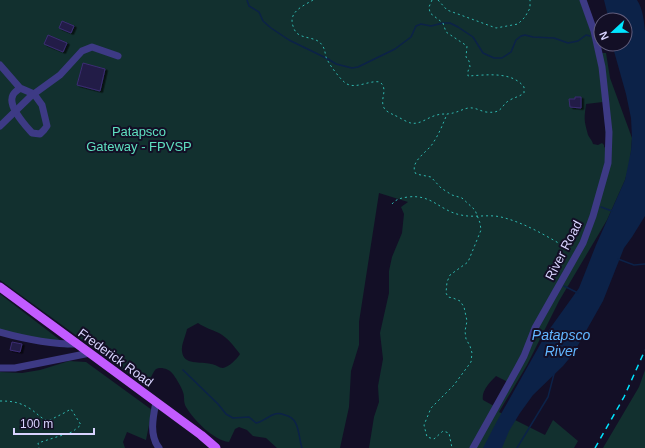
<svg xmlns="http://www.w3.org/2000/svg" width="645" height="448" viewBox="0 0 645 448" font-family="Helvetica,sans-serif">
<defs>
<filter id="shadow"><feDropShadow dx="2.5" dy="1.5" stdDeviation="0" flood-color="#0009"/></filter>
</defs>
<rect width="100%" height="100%" fill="#130f26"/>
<g fill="#12302f" fill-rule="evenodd">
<path d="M0 0H580L591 32 596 53H606L610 78 632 138 630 163 625 180 607 220 559 301 527 365 499 412 545 435 553 420 578 441 574 448H369L374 417 379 402 378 386 383 359 380 333 389 293V271L392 257 402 233 404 214 401 207 408 202 379 193 359 322V345L351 371 349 407 340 448H277L266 438 253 436 247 430 239 427 235 429 229 442C213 440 194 420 186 407 183 401 185 398 183 392 182 388 175 376 172 373 169 369 159 366 155 370 152 374 149 382 147 387L0 280ZM603 102 607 148H606L604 147V145L602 143 598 145 593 144C592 140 590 139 588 135 584 120 584 120 586 104ZM198 323C205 328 211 329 219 333 228 338 233 345 240 354 237 359 229 367 223 368 219 368 215 364 211 364 201 361 183 366 182 351 181 345 186 335 187 329ZM496 376 508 382 494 406 483 400C481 391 490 382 496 376Z"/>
<path d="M0 294 60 340 69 348 0 334Z"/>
<path d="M69 361 86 362 152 410 146 440 127 432 123 442 125 448H0V372L22 373 40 370Z"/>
<path d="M645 370V448H603L639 387Z"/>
</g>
<path fill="#0c2248" d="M604 0H637C643 9 644 21 645 32V216L632 237 624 248 603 301 573 354 563 366 533 395 520 413 509 431 502 448H483L497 421 546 334 579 288 596 245 625 180 631 151 632 137 631 118 626 94 612 44H625V20H609Z"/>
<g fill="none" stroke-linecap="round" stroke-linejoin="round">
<g stroke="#0c2248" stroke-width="1.5">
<path d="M247 0 249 6 259 12 263 21 271 28 289 40 328 59 336 64 352 68 358 67 395 49 411 37 416 26 421 24 431 26 443 23H450L458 27 473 37 483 53 494 58H502L511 52 516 40 521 36 525 35 533 37 554 38 568 43 578 41 586 35 590 36"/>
<path d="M600 32H601"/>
<path d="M601 207 612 211"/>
<path d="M618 259 634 265 645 264"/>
<path d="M564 286 578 293"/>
<path d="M183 370 218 404 226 414 233 418 249 417 256 423C263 422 268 416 275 414 278 413 282 414 285 415 300 418 298 436 302 448"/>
<path d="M517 448 548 397 554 374"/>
</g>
</g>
<g fill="#241b47" stroke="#3b2d73" filter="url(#shadow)">
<path d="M62 21 74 26 71 33 59 28Z"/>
<path d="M48 35 67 43 63 52 44 44Z"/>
<path d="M83 63 105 69 100 91 77 85Z"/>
<path d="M575 97H581V108L570 107 569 99H575Z"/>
<path d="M12 342 22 344 20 352 10 350Z"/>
</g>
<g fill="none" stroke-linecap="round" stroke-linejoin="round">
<g stroke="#2fb8b0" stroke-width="1" stroke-dasharray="2 3" stroke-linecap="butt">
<path d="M313 0C303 6 288 12 293 26 294 29 295 32 298 34 305 39 317 37 322 45 325 49 325 53 326 57 328 63 341 81 347 84 357 89 369 80 380 82 388 89 381 97 383 105 384 111 390 113 394 115 399 117 408 123 411 123 420 125 428 117 437 115 440 114 443 114 446 114"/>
<path d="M432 0 429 7 430 13 443 23 446 32 467 46 466 57 469 61 470 67 468 71V76C486 75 512 71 524 87V93C519 97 515 97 510 100 500 105 504 114 486 112 480 111 475 107 468 108 460 110 457 113 447 114 443 124 439 134 433 143 429 151 408 162 416 174L431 177 441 188 452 195 462 198 475 210 480 223 481 230 468 262 450 275 447 282 446 293 448 297 453 298 460 301 464 307 467 321 465 331 466 339 470 346 472 353 471 362 454 385 431 408 424 425 427 437 434 439 443 431 449 433 452 448"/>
<path d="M438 0 447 10 496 28 518 24 525 17 530 8V0"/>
<path d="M392 204C396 199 401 198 408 197 432 194 440 211 461 215 474 218 488 214 501 217 526 223 550 238 572 251"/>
<path d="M0 401C11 401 19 402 29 408 36 412 40 418 48 421L64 413 71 409 81 425 72 432 38 443 39 448"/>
</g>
<g stroke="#3d3a85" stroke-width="7">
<path d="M0 65 20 88 34 94 42 105 47 126 44 130 40 134 32 133C25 125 7 106 13 95 14 92 18 90 20 88"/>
<path d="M0 126 31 96 60 75 82 51 92 47 118 56"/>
<path d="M0 332C25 339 51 344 77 344"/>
<path d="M0 368H15L90 353"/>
<path d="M156 402C153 417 149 435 159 448"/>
<path d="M473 448 517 369 524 356 535 328 583 243 593 216 608 163 609 132 602 67 594 31 583 0"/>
</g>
<path stroke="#c25bff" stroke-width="9" d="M0 287 201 435 216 448"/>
<path stroke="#00e5ff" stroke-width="1.5" stroke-dasharray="6 5" stroke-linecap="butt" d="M595 448 624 397 645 350"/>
</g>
<g text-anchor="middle" stroke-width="4" stroke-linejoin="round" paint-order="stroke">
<g font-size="13" fill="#5fe0c0" stroke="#130f26">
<text x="139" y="136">Patapsco<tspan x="139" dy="15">Gateway - FPVSP</tspan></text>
</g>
<g font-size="13" fill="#d9d4ff" stroke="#130f26">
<text transform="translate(563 250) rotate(-63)" y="5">River Road</text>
<text transform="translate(116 357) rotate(36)" y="5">Frederick Road</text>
</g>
<g font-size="14" font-style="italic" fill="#62b6ff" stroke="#130f26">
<text x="561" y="340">Patapsco<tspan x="561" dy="16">River</tspan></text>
</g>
</g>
<g transform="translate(613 32) rotate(248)"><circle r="19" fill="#130f26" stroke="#625e7d"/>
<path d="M0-3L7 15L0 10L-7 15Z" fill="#00e5ff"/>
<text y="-6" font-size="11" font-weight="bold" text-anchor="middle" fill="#d9d4ff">N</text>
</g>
<path d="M14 428v6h80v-6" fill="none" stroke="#d9d4ff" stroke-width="2"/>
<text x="20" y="428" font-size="12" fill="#d9d4ff" stroke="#130f26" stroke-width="3" paint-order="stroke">100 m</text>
</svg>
